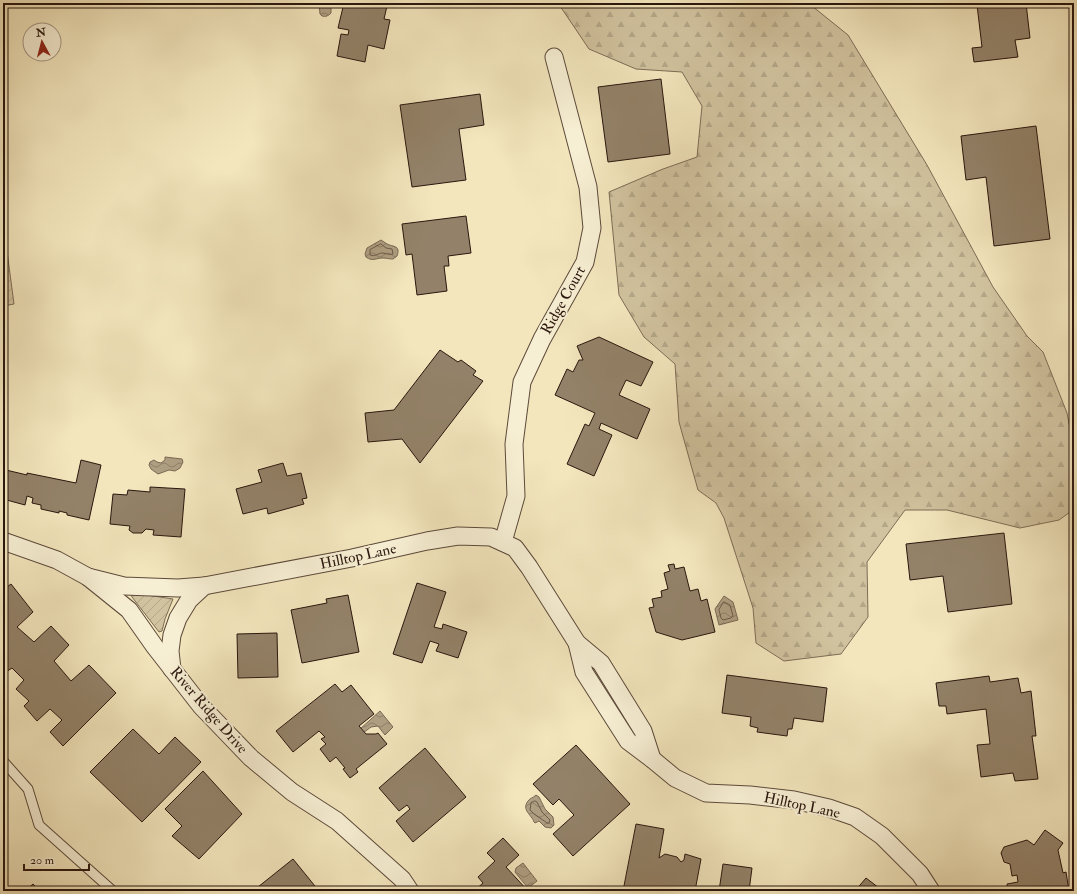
<svg xmlns="http://www.w3.org/2000/svg" width="1077" height="894" viewBox="0 0 1077 894" font-family="'IM FELL Double Pica',serif">
<defs>
<pattern id="forest-firs" width="22" height="20" patternUnits="userSpaceOnUse"><rect width="22" height="20" fill="#d1c39f"/><path d="M5 1l3.5 6h-7zM16 11l3.5 6h-7z" fill="#b4a788"/></pattern>
<pattern id="garden-furrows" width="10" height="10" patternUnits="userSpaceOnUse"><rect width="10" height="10" fill="#d1c39f"/><path d="M-1 1l2-2M0 10L10 0M9 11l2-2" fill="none" stroke="#b4a788"/></pattern>
<pattern id="water-waves" width="16" height="10" patternUnits="userSpaceOnUse"><rect width="16" height="10" fill="#af9f82"/><path d="M0 5q4-4 8 0t8 0" fill="none" stroke="#8f8169"/></pattern>
</defs>
<rect width="100%" height="100%" fill="#f3e6bd"/>
<filter id="stains"><feTurbulence type="fractalNoise" baseFrequency=".005" numOctaves="4"/><feColorMatrix values="0 0 0 0 .2 0 0 0 0 .09 0 0 0 0 .02 0 0 0 .5 -.17"/></filter>
<radialGradient id="worn" r=".72"><stop offset=".6" stop-color="#630" stop-opacity="0"/><stop offset="1" stop-color="#630" stop-opacity=".3"/></radialGradient>
<path fill="url(#forest-firs)" stroke="#7e6c56" d="M558 3H691L702 8 756 3H787L812 6 848 35 927 165 993 287 1027 336 1043 352 1067 413 1074 449V507L1073 510 1059 520 1020 528 947 510H905L867 562 868 617 841 654 784 661 756 643 753 608 724 518 716 503 698 490 679 422 675 364 644 337 619 295 609 192 663 169 697 157 702 106 682 72 636 69 589 49Z"/>
<g fill="url(#garden-furrows)" stroke="#7e6c56">
<path d="M3 221 14 304 3 306Z"/>
<path d="M134 593 173 599 165 619 162 631 159 632 132 597 131 594Z"/>
<path d="M590 667 594 669 633 730 634 734Z"/>
</g>
<g fill="url(#water-waves)" stroke="#7a6854">
<path d="M319 3H331V13C328 16 326 17 322 16L320 14Z"/>
<path d="M381 240C383 241 385 243 387 244 393 247 401 245 397 256L393 259C389 259 386 258 383 258 375 258 373 262 366 257L365 254 367 248Z"/>
<path d="M165 457 182 459 183 462 180 468 175 471 169 470 158 474 151 469 149 465 150 462 154 460 157 462 161 463 165 460Z"/>
<path d="M724 596 733 602 738 620 719 625 715 609Z"/>
<path d="M380 711 393 727 385 735 378 726 371 727 363 733 360 729Z"/>
<path d="M536 795 539 797 545 809 553 817 554 825 551 828 545 827 539 821 535 823 534 822C532 815 521 810 528 801 530 798 533 798 536 795Z"/>
<path d="M523 863 537 881 528 888 515 872 516 868Z"/>
</g>
<g fill="none" stroke-linecap="round" stroke-linejoin="round">
<g stroke="#6c5a48" stroke-width="1">
<path d="M381 244 386 248 392 249 393 254C389 255 388 254 383 253 378 253 375 257 370 255V250Z"/>
<path d="M724 602 730 605 733 616 731 618 723 620 721 618 719 610Z"/>
<path d="M535 801 537 802 542 812 550 820 549 823H547C541 818 535 816 530 810L531 803Z"/>
</g>
</g>
<g fill="#938269" stroke="#2a160e">
<path d="M344 3H375L387 6 384 19 390 20 384 49 368 45 365 62 337 56 341 34 348 35 349 30 338 28Z"/>
<path d="M990 3H1026L1030 38 1015 40 1018 57 974 62 972 48 982 47 977 5Z"/>
<path d="M661 79 670 154 608 162 598 87Z"/>
<path d="M480 94 484 125 459 129 466 180 412 187 400 105Z"/>
<path d="M1036 126 1050 239 994 246 986 177 966 180 961 136Z"/>
<path d="M466 216 471 253 448 256 449 266H444L447 291 417 295 412 254 406 255 402 224Z"/>
<path d="M599 337 653 362 641 386 626 380 619 395 650 409 637 439 601 423 599 429 612 435 594 476 567 464 585 424 589 426 595 413 555 395 567 369 573 372 579 360H583L577 346Z"/>
<path d="M440 350 458 362 461 360 476 371 473 375 483 381 420 463 402 439 368 442 365 413 394 410Z"/>
<path d="M81 460 101 465 89 520 67 515V513L59 511V513L41 509V505L32 503 33 498 27 496 25 505 3 499V484L6 470 27 475V473L76 483Z"/>
<path d="M283 463 287 476 301 473 307 498 302 499 304 504 268 514 267 508 243 514 236 489 262 482 258 470Z"/>
<path d="M150 487 185 489 181 537 153 535 154 530 146 529 142 533H133L129 530 130 526 110 524 113 494 127 495 128 490 150 492Z"/>
<path d="M1004 533 1012 604 948 612 943 576 910 580 906 544Z"/>
<path d="M674 564 675 569 684 567 690 591 698 589 701 601 707 599 715 632 682 640 656 632 649 608 654 607 652 599 662 597 661 591 668 589 664 573 670 571 668 565Z"/>
<path d="M417 583 446 592 434 627 442 629 443 624 467 632 458 658 436 651 439 644 430 641 422 663 393 654Z"/>
<path d="M11 584 33 612 17 627 34 642 51 626 69 645 54 661 71 681 89 665 116 693 63 746 50 732 62 720 50 709 37 721 24 706 29 701 16 689 24 680 12 668 3 674V590Z"/>
<path d="M348 595 359 652 302 663 291 610 327 603 326 599Z"/>
<path d="M277 633 278 677 238 678 237 634Z"/>
<path d="M727 675 827 688 823 722 794 718 792 729H788L787 736 757 732 758 728 750 726 751 717 722 713Z"/>
<path d="M989 676 990 682 1018 678 1021 693 1031 691 1036 736H1032L1038 779 1015 781 1013 773 981 777 977 745 990 744 986 709 947 714 946 706H939L936 683Z"/>
<path d="M335 684 342 692 351 685 374 714 359 726 366 734H376L378 733 387 744 356 769 358 772 350 778 343 769 345 768 336 757 330 762 320 749 326 744 321 739 325 737 319 731 293 752 276 731Z"/>
<path d="M133 729 159 754 175 737 201 762 142 822 90 772Z"/>
<path d="M576 745 630 804 573 856 553 834 574 815 559 799 553 805 533 784Z"/>
<path d="M425 748 466 797 413 842 396 821 410 809 407 805 399 811 379 788Z"/>
<path d="M203 771 242 814 199 859 172 836 182 826 165 809Z"/>
<path d="M636 824 664 829 659 858 665 854 677 857 681 862 684 860 685 854 701 859 695 891H623Z"/>
<path d="M1045 830 1063 843 1058 850 1063 873 1066 872 1069 891H1008L1007 884 1018 882 1017 875 1012 876 1010 864 1004 862 1001 853 1004 847 1027 840 1034 845Z"/>
<path d="M503 838 519 855 506 867 528 891H474L483 883 478 877 495 861 487 853Z"/>
<path d="M293 859 319 891H253Z"/>
<path d="M723 864 752 868 749 891H719Z"/>
<path d="M866 878 883 891H855Z"/>
<path d="M33 884 40 891H25Z"/>
</g>
<g fill="none" stroke-linecap="round" stroke-linejoin="round">
<g stroke="#5c4a3a" stroke-width="11">
<path id="service" d="M3 761 28 789 39 825 113 891"/>
</g>
<g stroke="#5c4a3a" stroke-width="19">
<g id="minor">
<path d="M3 541 57 560 88 577 129 610 155 647 201 706 251 758 292 792 337 821 402 879 410 891"/>
<path d="M503 542 516 496 514 444 522 382 542 339 585 262 592 228 588 187 554 57"/>
<path d="M88 577 124 586 178 588 204 586 352 558 427 541 458 536 491 537 515 548 529 567 577 643 601 663 643 731 652 759"/>
<path d="M577 643 584 672 628 741 652 759 675 778 706 793 750 795 794 800 829 808 855 817 882 836 920 874 931 891"/>
<path d="M172 669 170 651 172 635 178 618 189 600 204 586"/>
</g>
</g>
<use href="#service" stroke="#f7efd4" stroke-width="9"/>
<use href="#minor" stroke="#f7efd4" stroke-width="17"/>
</g>
<g text-anchor="middle" stroke-width="4" stroke-linejoin="round" paint-order="stroke">
<g font-size="15" fill="#2a160e" stroke="#f7efd4">
<text transform="translate(563 300) rotate(-61)" y="5">Ridge Court</text>
<text transform="translate(358 556) rotate(-12)" y="5">Hilltop Lane</text>
<text transform="translate(209 710) rotate(49)" y="5">River Ridge Drive</text>
<text transform="translate(802 805) rotate(12)" y="5">Hilltop Lane</text>
</g>
</g>
<rect width="1077" height="894" fill="none" stroke="#f3e6bd" stroke-width="16"/>
<rect x="4" y="4" width="1069" height="886" fill="none" stroke="#2a160e" stroke-width="2"/>
<rect x="8" y="8" width="1061" height="878" fill="none" stroke="#2a160e"/>
<g transform="translate(42 42) rotate(353)"><circle r="19" fill="#f7efd4" stroke="#a59885"/>
<path d="M0-3L7 15L0 10L-7 15Z" fill="#8f2418"/>
<text y="-6" font-size="11" font-weight="bold" text-anchor="middle" fill="#2a160e">N</text>
</g>
<path d="M24 864v6h65v-6" fill="none" stroke="#2a160e" stroke-width="2"/>
<text x="30" y="864" font-size="12" fill="#2a160e" stroke="#f7efd4" stroke-width="3" paint-order="stroke">20 m</text>
<rect width="100%" height="100%" filter="url(#stains)"/>
<rect width="100%" height="100%" fill="url(#worn)"/>
</svg>
